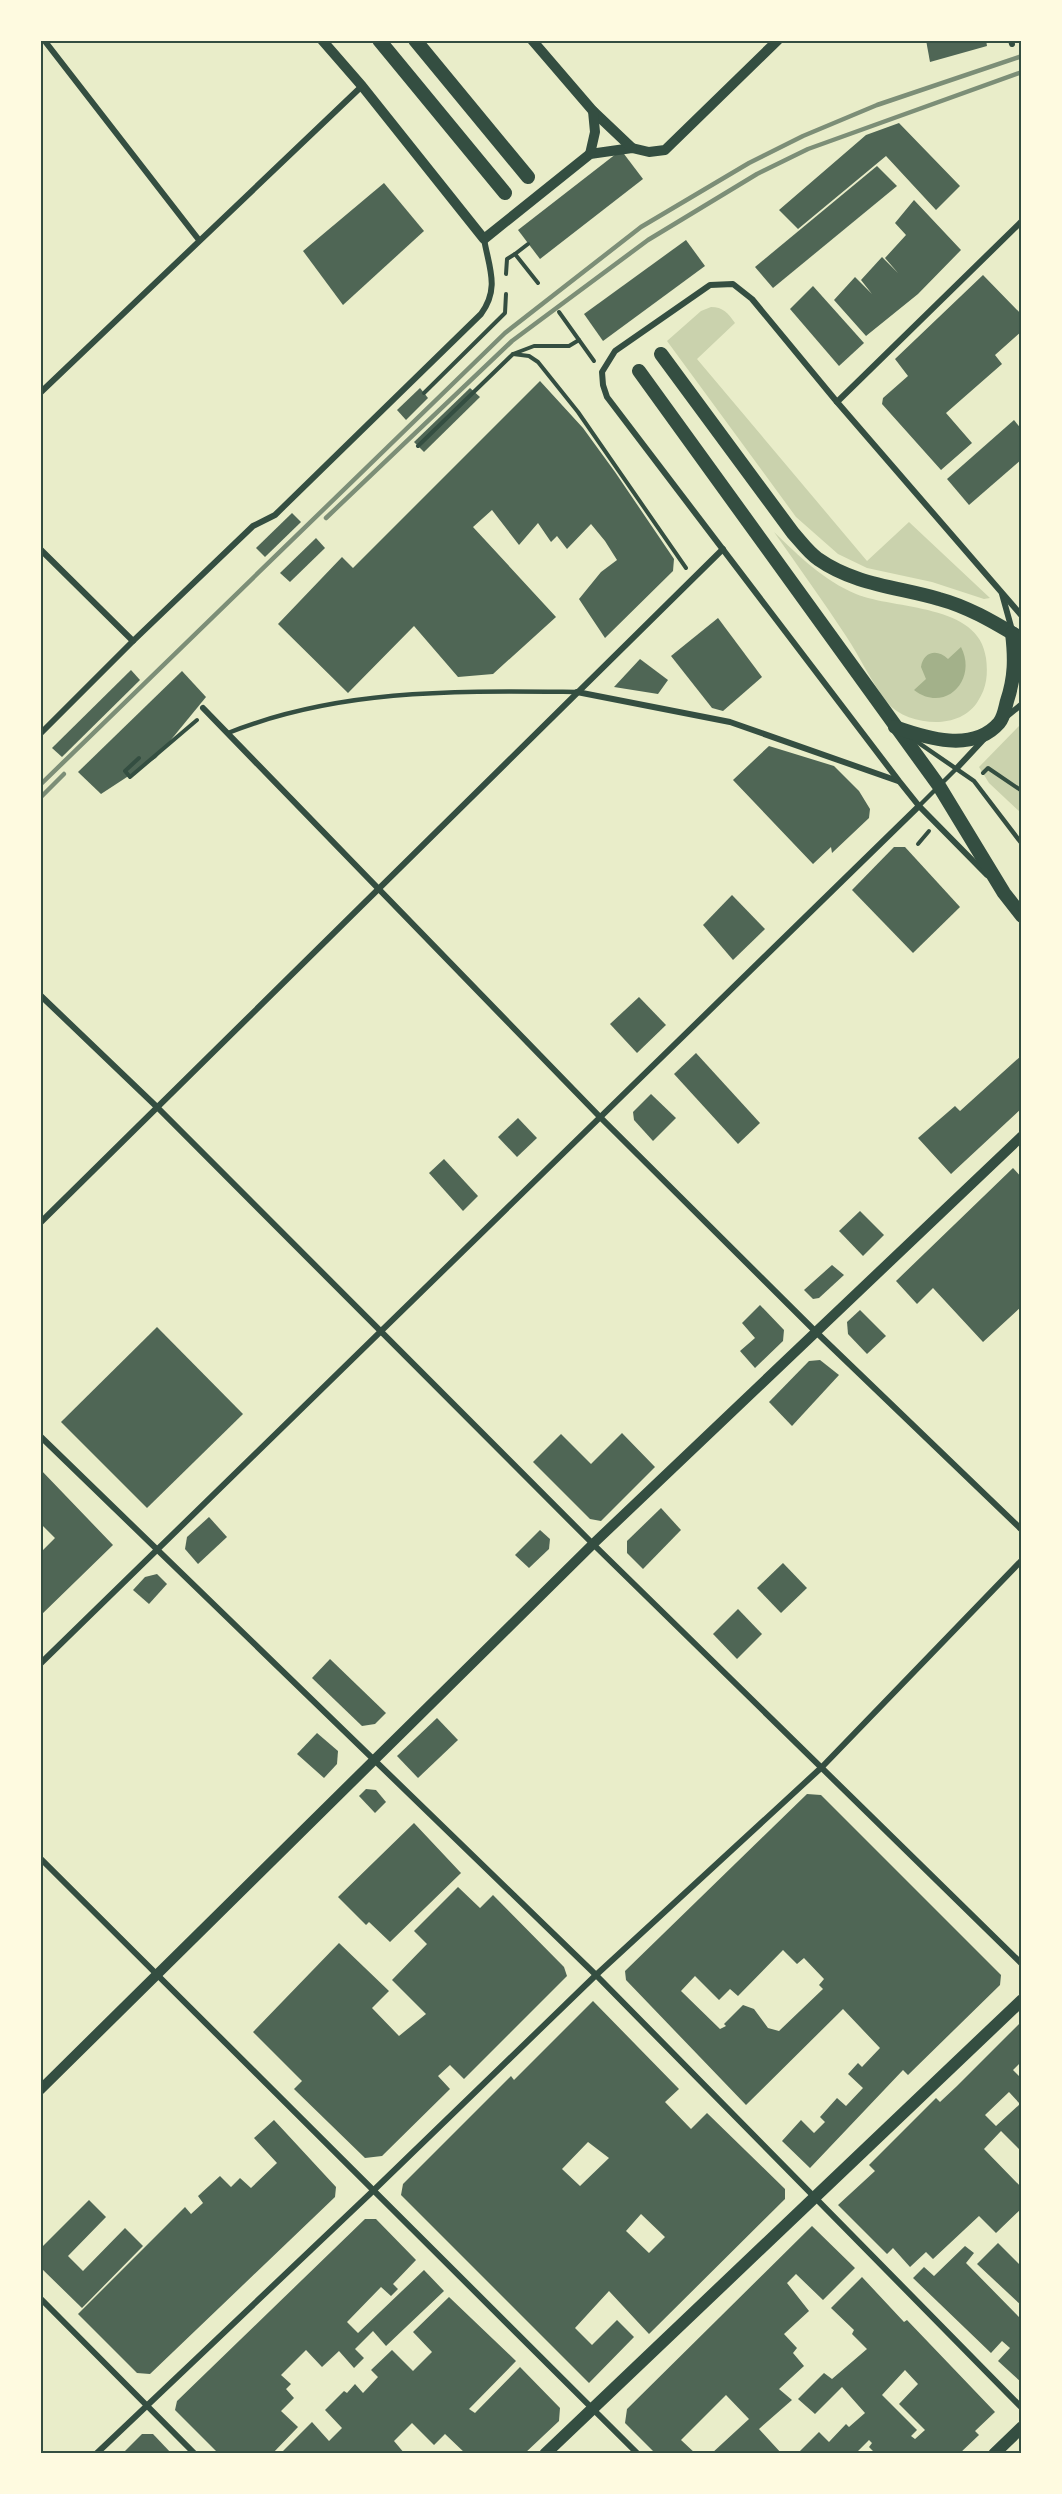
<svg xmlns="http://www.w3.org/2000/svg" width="1062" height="2494" viewBox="0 0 1062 2494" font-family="'Fira Sans',sans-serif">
<rect width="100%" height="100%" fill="#e9edc9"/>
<g fill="#cad2ad">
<path d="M711 307C723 307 728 313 735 323L697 359 867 561 909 522 990 598 984 599 932 582 867 568 838 554 796 517 667 341 701 311Z"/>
<path d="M774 532C799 556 823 580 856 594 895 610 979 603 986 658 988 674 987 687 978 701 969 716 952 722 936 722 918 722 898 716 887 702 871 682 860 657 846 636 823 601 798 566 774 532Z"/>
<path d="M1021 724V813L989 783 979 767Z"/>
</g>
<path fill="#a3b18a" d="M961 647C978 680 945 714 914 690L926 679 921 667C923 652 937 648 948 659Z"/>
<g fill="#4f6655" fill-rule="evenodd">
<path d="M926 40H986L987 46 930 62Z"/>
<path d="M899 123 960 186 936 210 886 156 798 229 779 210 866 135Z"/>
<path d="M621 150 643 179 540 259 518 230Z"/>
<path d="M877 166 897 186 773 288 755 267Z"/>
<path d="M384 183 424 231 343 305 303 251Z"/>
<path d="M914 200 961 250 918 294 866 336 834 300 855 277 872 294 861 280 882 257 898 273 885 258 906 235 895 223Z"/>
<path d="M686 240 705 266 603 341 584 314Z"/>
<path d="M983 275 1022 315V331L995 355 1002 364 946 413 972 443 941 470 882 404 883 398 908 376 895 359Z"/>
<path d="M813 286 864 343 839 366 790 309Z"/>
<path d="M540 381 583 428 615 472 674 559 673 571 605 638 579 599 601 572 617 560 605 541 591 524 567 549 557 536 551 542 538 523 519 545 492 510 473 527 556 617 493 674 458 677 414 626 348 693 278 624 342 557 353 568Z"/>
<path d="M420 388 428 398 406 420 397 410Z"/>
<path d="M470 388 480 397 424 452 414 442Z"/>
<path d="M1014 420 1022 430V459L969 505 947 479Z"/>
<path d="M292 513 301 522 265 557 256 548Z"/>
<path d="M316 538 325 548 290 582 280 573Z"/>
<path d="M718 618 762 677 723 711 712 708 671 656Z"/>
<path d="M640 659 668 680 658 694 614 687Z"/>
<path d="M131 670 140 680 62 757 52 748Z"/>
<path d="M182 671 206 697 156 758 101 794 78 772Z"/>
<path d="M769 746 834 766 859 791 870 809 869 818 832 853 831 847 813 864 733 780Z"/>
<path d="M894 847H905L960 907 913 953 852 890Z"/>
<path d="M732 895 765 929 733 960 703 925Z"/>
<path d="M639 997 666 1025 637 1053 610 1024Z"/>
<path d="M696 1053 760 1123 738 1144 674 1074Z"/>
<path d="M1022 1055V1108L951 1174 918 1138 955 1106 960 1111Z"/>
<path d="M651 1094 676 1118 653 1141 634 1120 633 1112Z"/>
<path d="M518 1118 537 1138 517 1157 498 1137Z"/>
<path d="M444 1159 478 1196 463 1211 429 1173Z"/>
<path d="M1013 1168 1022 1178V1306L983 1342 933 1288 917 1304 896 1281Z"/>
<path d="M860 1211 884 1235 863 1256 839 1231Z"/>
<path d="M832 1265 844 1275 819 1298 813 1299 804 1290Z"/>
<path d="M760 1305 784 1330 783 1341 755 1368 740 1351 755 1338 742 1323Z"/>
<path d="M860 1310 886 1336 867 1354 848 1334 847 1322Z"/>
<path d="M157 1327 243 1414 147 1508 61 1422Z"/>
<path d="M820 1360 839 1375 792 1426 769 1402 809 1361Z"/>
<path d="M622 1433 655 1467 601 1521 590 1519 533 1462 561 1434 591 1464Z"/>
<path d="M40 1469 113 1545 40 1616V1553L55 1538 40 1523Z"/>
<path d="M661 1508 681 1530 643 1569 627 1553V1541Z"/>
<path d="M209 1517 227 1537 198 1564 185 1549 187 1537Z"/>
<path d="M540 1530 550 1539 549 1549 529 1568 515 1555Z"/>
<path d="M783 1563 807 1588 781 1613 757 1588Z"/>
<path d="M157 1574 167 1584 149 1604 133 1590 145 1577Z"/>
<path d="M738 1609 762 1634 737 1659 713 1634Z"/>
<path d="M330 1659 386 1713 375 1724 362 1726 312 1678Z"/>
<path d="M437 1718 458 1740 418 1778 397 1756Z"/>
<path d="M317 1733 338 1751 337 1764 324 1778 297 1754Z"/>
<path d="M366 1789 376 1790 386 1802 375 1813 359 1796Z"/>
<path d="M807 1794 821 1795 1001 1975 1000 1985 908 2075 903 2070 810 2168 782 2141 801 2120 814 2133 825 2122 820 2117 837 2098 846 2106 863 2088 848 2074 858 2063 862 2067 880 2048 843 2009 746 2105 626 1980 625 1971ZM783 1950 797 1964 804 1958 824 1979 819 1985 823 1989 779 2031 768 2028 754 2009 743 2005 724 2024 726 2026 720 2029 681 1991 695 1976 719 2000 730 1989 738 1996Z"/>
<path d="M414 1823 461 1873 390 1942 369 1922 366 1925 338 1897Z"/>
<path d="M458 1887 480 1908 493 1895 564 1967 567 1976 464 2079 450 2065 438 2076 450 2089 382 2156 365 2158 294 2089 302 2081 253 2032 339 1943 389 1991 372 2008 399 2036 426 2014 392 1980 427 1944 414 1931Z"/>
<path d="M593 2001 679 2089 665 2102 691 2129 707 2113 785 2189V2199L649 2334 609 2291 575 2328 592 2345 617 2320 634 2337 589 2383 401 2195 403 2184 511 2076 514 2080ZM588 2142 609 2158 580 2186 562 2169ZM641 2214 665 2237 649 2253 626 2231Z"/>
<path d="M1022 2021V2061L1013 2070 1022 2079V2152L1001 2131 984 2149 1022 2188V2208L996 2233 979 2216 933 2259 926 2252 910 2267 893 2248 887 2254 838 2205 875 2171 869 2165 936 2098 940 2102 957 2086ZM1009 2092 1020 2104 996 2126 985 2115Z"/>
<path d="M274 2120 336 2187 335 2197 150 2374 137 2373 78 2314 185 2207 191 2214 203 2203 198 2196 220 2176 231 2187 240 2178 251 2188 277 2163 254 2138Z"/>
<path d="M89 2200 106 2217 68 2256 83 2271 125 2228 143 2246 82 2308 40 2267V2249Z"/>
<path d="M365 2219H376L416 2260 393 2284 398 2289 391 2296 381 2287 347 2322 358 2333 424 2270 444 2291 386 2346 373 2331 355 2349 364 2358 354 2368 339 2351 322 2367 306 2350 281 2375 291 2384 286 2389 294 2398 281 2411 298 2427 272 2454H219L175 2410 177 2401Z"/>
<path d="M812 2226 855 2268 823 2300 796 2274 787 2283 809 2311 784 2334 797 2348 793 2353 804 2366 779 2389 792 2400 759 2429 782 2454H711L749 2419 726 2395 681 2440 696 2454H656L625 2423 627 2409Z"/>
<path d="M998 2243 1022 2267V2306L977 2264Z"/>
<path d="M965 2246 974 2253 966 2263 1022 2320V2383L998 2361 1010 2348 1002 2341 991 2353 913 2278 924 2267 934 2276Z"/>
<path d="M862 2277 904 2322 907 2320 995 2412 975 2431 979 2435 959 2454H876L869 2447 872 2443 869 2440 855 2454H797L819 2432 829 2442 846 2424 849 2427 865 2413 842 2387 815 2414 798 2399 824 2373 832 2379 867 2349 852 2334 854 2330 831 2308ZM905 2370 918 2384 899 2404 925 2430 915 2439 911 2436 917 2430 882 2395Z"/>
<path d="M449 2297 516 2361 469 2409 475 2413 520 2367 560 2408 559 2421 524 2454H466L445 2434 434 2445 412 2423 394 2441 405 2454H280L312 2422 329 2441 342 2428 325 2410 344 2391 347 2393 355 2384 363 2393 378 2377 371 2370 392 2350 413 2371 432 2352 413 2332Z"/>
<path d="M142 2434H153L172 2454H122Z"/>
</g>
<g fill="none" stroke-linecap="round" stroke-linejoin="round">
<g stroke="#344e41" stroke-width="4">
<path d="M515 254 528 244"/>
<path d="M506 274 507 259 515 254 538 283"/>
<path d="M559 312 594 361"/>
<path d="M513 354 529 356 538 362 578 412 686 568"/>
<path d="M424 393 505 313 506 294"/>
<path d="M418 446 513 354 534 346H569L579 340"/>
<path d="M139 758 125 771 130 777 197 720"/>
<path d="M983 773 988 768 1022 791"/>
<path d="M918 844 929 831"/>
</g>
<g stroke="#344e41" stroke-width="4.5">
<path d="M228 733C341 688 458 691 577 692"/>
<path d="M913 739 974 781 1022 844"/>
<path d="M919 806 957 768"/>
</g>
<g stroke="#344e41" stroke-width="6">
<path d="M44 40 199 240"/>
<path d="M1011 40 1012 44"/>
<path d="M40 393 362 86"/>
<path d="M837 402 1022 221"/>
<path d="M40 549 133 641"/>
<path d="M1002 594 1012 630"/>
<path d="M577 692 730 722 898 781"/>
<path d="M203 708 600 1117 815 1331 1022 1530"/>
<path d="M1006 717 1022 704"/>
<path d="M40 734 133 641 253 526 275 515 481 314C500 288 489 268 484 239"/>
<path d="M957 768 984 739"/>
<path d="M987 875 919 806 899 781 607 397 603 385 602 372 615 351 710 285 733 284 752 299 837 402 1022 616"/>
<path d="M40 995 158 1108 593 1544 1022 1964"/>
<path d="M40 1223 723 549"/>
<path d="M40 1436 596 1975 1022 2408"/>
<path d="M40 1664 919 806"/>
<path d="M40 1858 638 2454"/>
<path d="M40 2298 195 2454"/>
<path d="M96 2454 375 2189 596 1975 822 1767 1022 1560"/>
</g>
<g stroke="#344e41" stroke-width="10">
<path d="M322 40 362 86 484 239 590 154 632 148 649 152 665 150 778 40"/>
<path d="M532 40 593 111 632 148"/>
<path d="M590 154 595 132 593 111"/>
<path d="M40 2090 593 1544 1022 1136"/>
</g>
<g stroke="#344e41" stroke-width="12">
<path d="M545 2454 1022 2000"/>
<path d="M994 2454 1022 2427"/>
</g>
<g stroke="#344e41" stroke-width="14">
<path d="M379 40 505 193"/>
<path d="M415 40 528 177"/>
<path d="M661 354 793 533C801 542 809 553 818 559 855 585 898 587 939 599 969 607 995 623 1022 639"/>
<path d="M639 371 939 786 1004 893 1022 916"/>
<path d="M895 727C926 738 973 753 999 723 1004 717 1005 708 1007 701 1015 677 1015 658 1012 633"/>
</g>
<g stroke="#7c8e77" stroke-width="4.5">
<path d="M326 518 512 341 648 240 757 174 808 149 1022 72"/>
<path d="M40 785 505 333 641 227 749 163 803 136 877 105 1022 56"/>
<path d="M40 798 64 774"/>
</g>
</g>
<rect width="1062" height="2494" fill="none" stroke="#fefae0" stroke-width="84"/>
<rect x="42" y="42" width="978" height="2410" fill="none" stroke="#344e41" stroke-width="2"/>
</svg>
